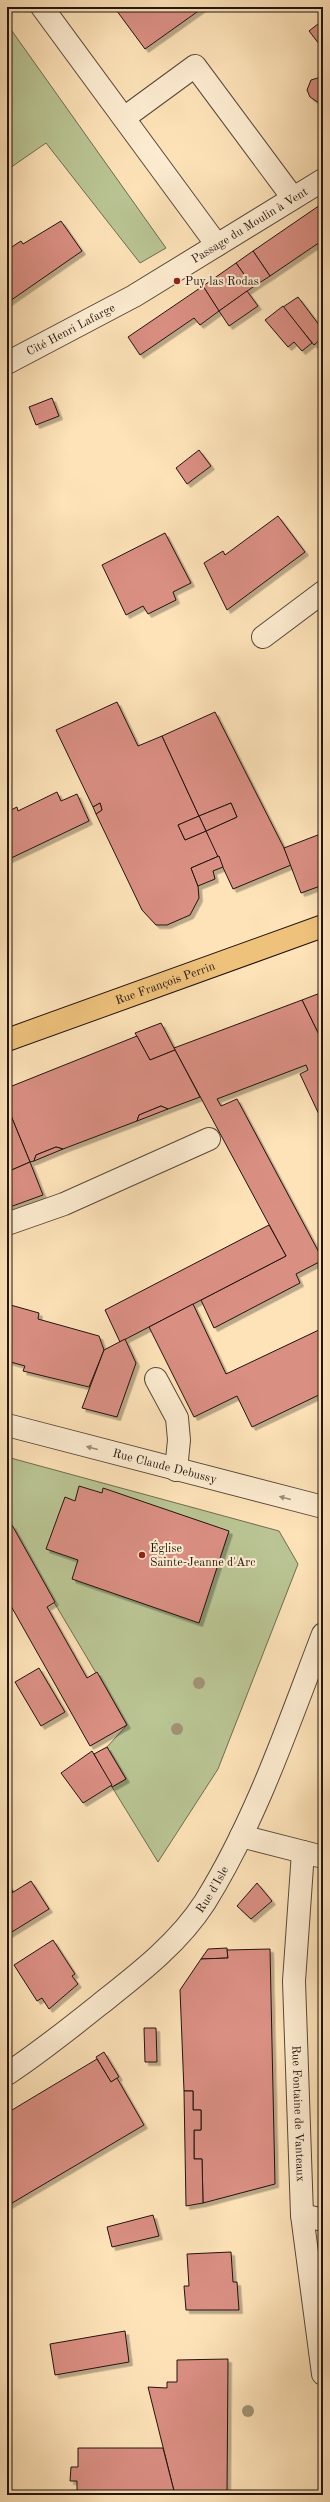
<svg xmlns="http://www.w3.org/2000/svg" width="330" height="2502" viewBox="0 0 330 2502" font-family="'Old Standard TT',serif">
<defs>
<filter id="shadow"><feDropShadow dx="3.5" dy="3.5" stdDeviation="0" flood-color="#0004"/></filter>
</defs>
<rect width="100%" height="100%" fill="#fee3b9"/>
<filter id="stains"><feTurbulence type="fractalNoise" baseFrequency=".005" numOctaves="4"/><feColorMatrix values="0 0 0 0 .2 0 0 0 0 .09 0 0 0 0 .02 0 0 0 .5 -.17"/></filter>
<radialGradient id="worn" r=".72"><stop offset=".6" stop-color="#630" stop-opacity="0"/><stop offset="1" stop-color="#630" stop-opacity=".3"/></radialGradient>
<g fill="#bac594" stroke="#6e6c52">
<path d="M7 24 166 248 140 263 46 143 7 170Z"/>
<path d="M7 1457 279 1531 298 1564 218 1769 158 1862 112 1787 126 1779 107 1747 127 1725 7 1523Z"/>
</g>
<g fill="#da8f83" stroke="#21140f" filter="url(#shadow)">
<path d="M114 7H204L145 49Z"/>
<path d="M323 20V49L309 31Z"/>
<path d="M321 77 323 78V102L319 103 310 97 307 90 311 80Z"/>
<path d="M323 203V240L270 276 253 251Z"/>
<path d="M61 221 82 251 7 303V257L9 256 7 250 21 241 23 244Z"/>
<path d="M253 251 270 276 253 287 236 263Z"/>
<path d="M236 263 253 287 219 311 203 286Z"/>
<path d="M203 286 219 311 200 325 194 318 140 355 128 337Z"/>
<path d="M247 291 258 306 229 326 219 311Z"/>
<path d="M298 297 323 330V337L314 345 283 307Z"/>
<path d="M283 306 312 343 302 351 294 342 288 347 265 320Z"/>
<path d="M52 398 59 416 36 425 29 407Z"/>
<path d="M199 450 211 466 187 484 176 468Z"/>
<path d="M278 516 305 552 227 610 204 563 223 551 225 555Z"/>
<path d="M165 533 191 583 173 592 176 600 148 614 143 606 126 615 102 565Z"/>
<path d="M117 702 138 746 162 736 199 816 178 825 185 840 206 831 219 856 191 868 198 886 199 898 190 915 167 925H156L142 910 96 814 102 810 100 803 93 807 56 730Z"/>
<path d="M215 712 284 848 291 865 233 889 206 831 237 817 231 803 199 816 162 736Z"/>
<path d="M57 792 61 801 77 794 89 821 7 860V812L17 807 18 811Z"/>
<path d="M100 803 102 810 96 814 93 807Z"/>
<path d="M231 803 237 817 206 831 199 816Z"/>
<path d="M199 816 206 831 185 840 178 825Z"/>
<path d="M323 833V885L301 893 284 848Z"/>
<path d="M219 856 223 867 213 871 215 879 198 886 191 868Z"/>
<path d="M323 992V1043L302 1000Z"/>
<path d="M302 1000 323 1043V1123L300 1074 308 1070 306 1065 217 1099 221 1106 237 1099 323 1260 296 1274 300 1283 214 1328 201 1300 286 1256 174 1048Z"/>
<path d="M161 1023 175 1050 150 1060 135 1033Z"/>
<path d="M137 1036 150 1060 175 1050 200 1097 168 1109 161 1106 139 1115 137 1121 63 1149 56 1147 36 1155 34 1161 30 1162 7 1106V1088Z"/>
<path d="M7 1106 30 1162 7 1172Z"/>
<path d="M161 1106 168 1109 137 1121 139 1115Z"/>
<path d="M56 1147 63 1149 34 1161 36 1155Z"/>
<path d="M30 1162 43 1195 7 1208V1172Z"/>
<path d="M269 1225 286 1256 120 1342 105 1310Z"/>
<path d="M7 1304 39 1313 38 1319 99 1336 104 1350 89 1387 23 1371 25 1366 7 1361Z"/>
<path d="M193 1304 226 1374 323 1328V1393L252 1427 237 1396 194 1417 149 1327Z"/>
<path d="M125 1339 136 1363 117 1417 82 1408 104 1350Z"/>
<path d="M79 1486 102 1493 103 1488 229 1531 199 1623 72 1579 78 1560 46 1549 65 1497 75 1501Z"/>
<path d="M12 1525 55 1602 47 1607 87 1678 97 1672 127 1725 90 1746 7 1599V1527Z"/>
<path d="M39 1668 65 1712 41 1726 15 1682Z"/>
<path d="M107 1747 126 1779 112 1787 94 1754Z"/>
<path d="M92 1751 112 1785 83 1803 61 1773Z"/>
<path d="M31 1881 49 1909 7 1935V1896Z"/>
<path d="M7 1882 13 1892 7 1896Z"/>
<path d="M257 1883 272 1901 251 1919 237 1906Z"/>
<path d="M53 1940 75 1974 72 1976 78 1984 49 2009 42 1998 37 2001 14 1965Z"/>
<path d="M227 1948 228 1958 201 1959 208 1949Z"/>
<path d="M270 1949 275 2184 203 2203 202 2159H194V2130H201V2110H193V2091H184L180 1990 201 1959 228 1958 227 1950Z"/>
<path d="M144 2028H156L157 2062H145Z"/>
<path d="M104 2052 119 2077 111 2082 96 2057Z"/>
<path d="M97 2059 111 2082 117 2078 144 2125 7 2206V2113Z"/>
<path d="M184 2091H193V2110H201V2130H194V2159H202L203 2203 186 2206Z"/>
<path d="M153 2215 159 2236 112 2247 107 2227Z"/>
<path d="M231 2252 233 2282H237L239 2310H186L184 2286H189L187 2254Z"/>
<path d="M125 2331 129 2362 55 2375 50 2344Z"/>
<path d="M228 2359 227 2495H175L148 2387 167 2388V2382H177V2360Z"/>
<path d="M78 2448H163L175 2495H77V2481H70L71 2467H78Z"/>
</g>
<g fill="none" stroke-linecap="round" stroke-linejoin="round">
<g stroke="#58483a" stroke-width="24">
<g id="minor">
<path d="M42 7 217 245"/>
<path d="M124 118 195 66 293 198"/>
<path id="s1" d="M7 363 134 296 323 180"/>
<path d="M263 637 323 592"/>
<path d="M7 1224 64 1204 209 1139"/>
<path d="M156 1379 177 1418 179 1440 176 1470"/>
<path id="s2" d="M7 1425 323 1507"/>
<path d="M241 1836 323 1857"/>
<path id="s3" d="M303 1852 294 1981 302 2215 323 2374"/>
<path id="s4" d="M7 2074C39 2053 69 2029 99 2005 137 1975 178 1944 205 1902 256 1820 288 1725 323 1634"/>
<path d="M302 2215 323 2220"/>
</g>
</g>
<g stroke="#21140f" stroke-width="24">
<g id="major">
<path id="s5" d="M7 1040 323 926"/>
</g>
</g>
<use href="#minor" stroke="#feedd2" stroke-width="22"/>
<use href="#major" stroke="#efc27c" stroke-width="22"/>
</g>
<g fill="#a29375">
<circle cx="199" cy="1683" r="6"/>
<circle cx="177" cy="1729" r="6"/>
<circle cx="248" cy="2411" r="6"/>
</g>
<defs><path id="oneway-solid" d="M-6-.8H1V-3.2L6.5 0L1 3.2V.8H-6Z"/></defs>
<g fill="#9b8b7a">
<use href="#oneway-solid" transform="translate(92 1448) rotate(-165)"/>
<use href="#oneway-solid" transform="translate(285 1498) rotate(-165)"/>
</g>
<g fill="#8f2418" stroke="#feedd2" stroke-width="1.5">
<circle cx="177" cy="281" r="4"/>
<circle cx="142" cy="1555" r="4"/>
</g>
<g text-anchor="middle" stroke-width="4" stroke-linejoin="round" paint-order="stroke">
<g font-size="12" fill="#21140f" stroke="#feedd2">
<text dy="4" stroke="none"><textPath href="#s1" startOffset="279">Passage du Moulin à Vent</textPath></text>
<text dy="4" stroke="none"><textPath href="#s1" startOffset="72">Cité Henri Lafarge</textPath></text>
<text dy="4" stroke="none"><textPath href="#s5" startOffset="168">Rue François Perrin</textPath></text>
<text dy="4" stroke="none"><textPath href="#s2" startOffset="163">Rue Claude Debussy</textPath></text>
<text dy="4" stroke="none"><textPath href="#s4" startOffset="278">Rue d'Isle</textPath></text>
<text dy="4" stroke="none"><textPath href="#s3" startOffset="262">Rue Fontaine de Vanteaux</textPath></text>
</g>
<g font-size="12" fill="#21140f" stroke="#feedd2" text-anchor="start">
<text x="185" y="285">Puy las Rodas</text>
<text x="150" y="1552">Église<tspan x="150" dy="14">Sainte-Jeanne d'Arc</tspan></text>
</g>
</g>
<rect width="330" height="2502" fill="none" stroke="#fee3b9" stroke-width="24"/>
<rect x="8" y="8" width="314" height="2486" fill="none" stroke="#21140f" stroke-width="2"/>
<rect x="12" y="12" width="306" height="2478" fill="none" stroke="#21140f"/>
<rect width="100%" height="100%" filter="url(#stains)"/>
<rect width="100%" height="100%" fill="url(#worn)"/>
</svg>
